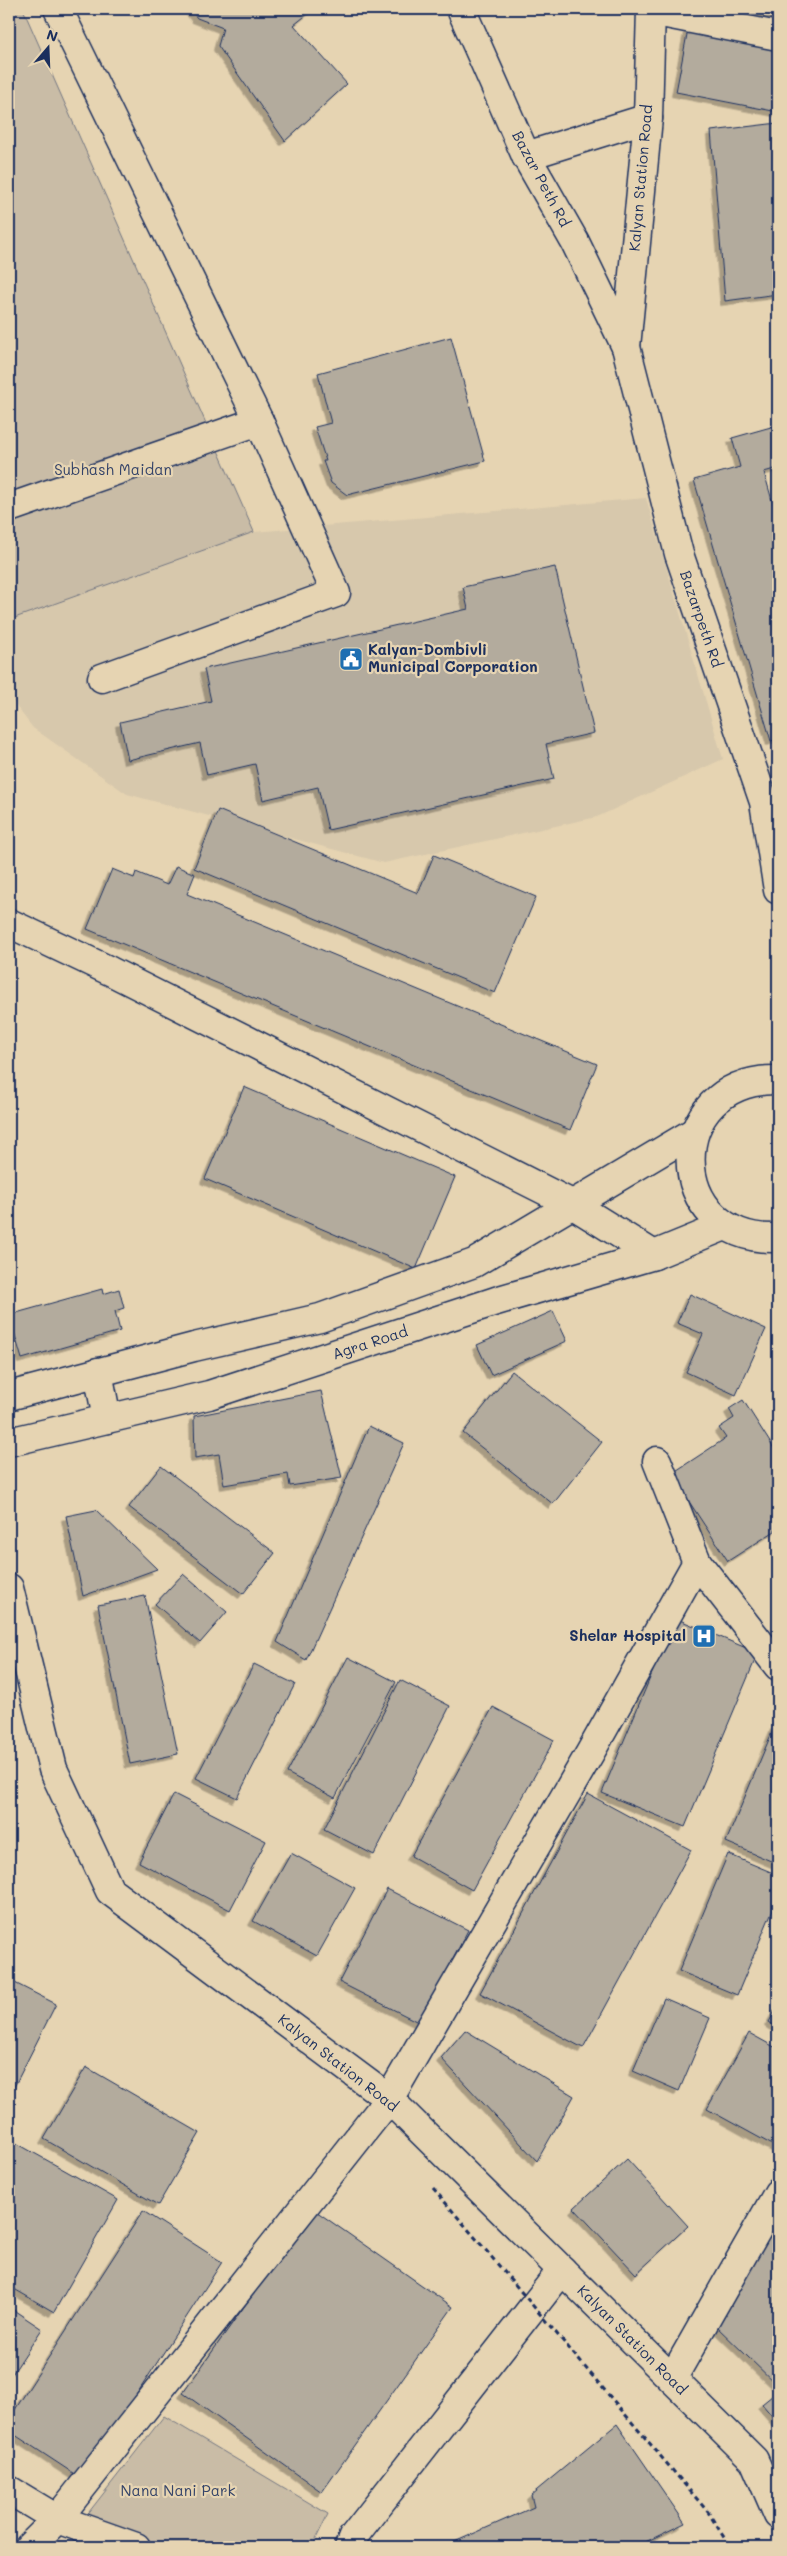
<svg xmlns="http://www.w3.org/2000/svg" width="787" height="2556" viewBox="0 0 787 2556" font-family="Mali,sans-serif">
<defs>
<filter id="shadow"><feDropShadow dx="-4.5" dy="4.5" stdDeviation="0" flood-color="#0004"/></filter>
</defs>
<rect width="100%" height="100%" fill="#e6d4b2"/>
<filter id="ink" filterUnits="userSpaceOnUse"><feTurbulence type="fractalNoise" baseFrequency=".02" numOctaves="2"/><feDisplacementMap in="SourceGraphic" scale="10" xChannelSelector="R" yChannelSelector="G"/><feConvolveMatrix kernelMatrix="1 2 1 2 8 2 1 2 1" color-interpolation-filters="sRGB"/></filter>
<g filter="url(#ink)">
<path fill="#d7c8ac" d="M646 498 723 759 597 817 384 863 127 794 33 728 9 697V620L254 532Z"/>
<g fill="#c9bca6" stroke="#727682">
<path d="M9 9H23L254 532 9 620Z"/>
<path d="M164 2416 328 2514 312 2547H93L71 2535Z"/>
</g>
<g fill="#b3ab9d" stroke="#1b2f5e" filter="url(#shadow)">
<path d="M190 9H314L294 25 347 84 285 141 218 46 223 28 197 18Z"/>
<path d="M737 9H778V17Z"/>
<path d="M688 29 778 47V112L676 92Z"/>
<path d="M778 123V294L725 301 711 131Z"/>
<path d="M451 337 485 461 347 495 331 483 323 461H326L315 427 331 423 318 373Z"/>
<path d="M778 425V468L764 472 775 511 778 510V739L771 741 694 480 740 467 732 438Z"/>
<path d="M555 567 594 733 546 744 554 779 328 830 318 787 263 800 255 764 207 775 200 743 128 760 120 722 211 701 204 669 468 609 463 587Z"/>
<path d="M218 810 418 893 434 855 536 897 495 993 194 868Z"/>
<path d="M176 866 195 874 187 894 597 1064 570 1130 87 929 112 869 134 878 136 872 167 885Z"/>
<path d="M244 1087 455 1177 416 1269 205 1179Z"/>
<path d="M102 1289 103 1294 119 1289 124 1308 115 1311 120 1331 22 1359 9 1315Z"/>
<path d="M690 1294 766 1329 736 1395 686 1372 703 1334 677 1323Z"/>
<path d="M553 1311 567 1341 491 1375 477 1345Z"/>
<path d="M512 1371 602 1442 553 1504 463 1433Z"/>
<path d="M321 1391 342 1478 290 1486 288 1474 224 1485 219 1454 195 1458 194 1416Z"/>
<path d="M743 1400 778 1455V1529L728 1561 671 1474 726 1438 719 1428 734 1418 729 1409Z"/>
<path d="M369 1426 404 1443 306 1660 277 1642Z"/>
<path d="M161 1466 275 1553 243 1594 129 1507Z"/>
<path d="M96 1510 157 1569 83 1596 66 1516Z"/>
<path d="M183 1574 227 1612 200 1643 155 1604Z"/>
<path d="M145 1596 178 1754 130 1764 98 1605Z"/>
<path d="M675 1618 758 1653 685 1827 602 1793Z"/>
<path d="M348 1657 396 1682 335 1798 287 1773Z"/>
<path d="M254 1664 295 1684 237 1798 196 1778Z"/>
<path d="M400 1680 450 1706 374 1855 324 1829Z"/>
<path d="M493 1707 554 1740 472 1890 411 1856Z"/>
<path d="M775 1725 778 1727V1864L726 1842Z"/>
<path d="M174 1794 266 1841 230 1910 139 1862Z"/>
<path d="M588 1794 691 1850 583 2048 480 1993Z"/>
<path d="M291 1853 355 1888 317 1956 253 1921Z"/>
<path d="M728 1854 778 1875V1897L737 1995 679 1971Z"/>
<path d="M387 1889 468 1930 420 2023 339 1982Z"/>
<path d="M9 1980 56 2004 9 2097Z"/>
<path d="M664 1998 710 2018 679 2091 633 2071Z"/>
<path d="M778 2006V2028L769 2022Z"/>
<path d="M465 2030 574 2096 537 2161 441 2058Z"/>
<path d="M749 2033 778 2049V2148L707 2109Z"/>
<path d="M86 2067 200 2133 158 2205 44 2139Z"/>
<path d="M9 2139 118 2200 54 2312 9 2286Z"/>
<path d="M627 2159 688 2226 636 2274 574 2208Z"/>
<path d="M313 2209 453 2307 322 2492 183 2393Z"/>
<path d="M143 2211 222 2262 82 2479 9 2431V2419Z"/>
<path d="M778 2220V2386L716 2326Z"/>
<path d="M9 2307 42 2329 9 2379Z"/>
<path d="M778 2391V2423L762 2404Z"/>
<path d="M617 2424 685 2523 635 2547H443L534 2507 531 2495Z"/>
</g>
<g fill="none" stroke-linecap="round" stroke-linejoin="round">
<g stroke="#1b2f5e" stroke-width="31">
<g id="street">
<path d="M461 9 526 156 575 242 626 347 679 554 764 802 778 890"/>
<path d="M651 11 778 36"/>
<path d="M526 156 648 118"/>
<path d="M626 347 648 118 651 9"/>
<path d="M9 508 259 421 58 9"/>
<path d="M102 678 336 593 259 421"/>
<path d="M9 923 110 971 572 1204 654 1255"/>
<path d="M657 1461 697 1562 778 1666"/>
<path d="M672 2379 778 2193"/>
<path d="M9 2490 57 2519 136 2547"/>
<path d="M29 2547 57 2519 389 2099 590 1753 697 1562"/>
<path d="M349 2547 353 2537 562 2270"/>
</g>
</g>
<g stroke="#1b2f5e" stroke-width="31">
<g id="secondary">
<path d="M98 1372 107 1419"/>
<path d="M9 1396 194 1347 320 1318 474 1263 694 1132"/>
<path d="M9 1442 209 1395 496 1301 654 1255 725 1226"/>
<path d="M9 1588 53 1769 110 1891 389 2099 754 2460 778 2515"/>
</g>
</g>
<g stroke="#1b2f5e" stroke-width="31">
<path id="primary" d="M778 1080C660 1078 663 1243 778 1238"/>
</g>
<use href="#street" stroke="#e6d4b2" stroke-width="28"/>
<use href="#secondary" stroke="#e6d4b2" stroke-width="28"/>
<use href="#primary" stroke="#e6d4b2" stroke-width="28"/>
<path stroke="#1b2f5e" stroke-width="3" stroke-dasharray="5 4" stroke-linecap="butt" d="M433 2188 708 2512 730 2547"/>
</g>
</g>
<defs>
<g id="civic-square" transform="scale(1.25)"><rect x="-9" y="-9" width="18" height="18" rx="4" fill="#1f6fb2" stroke="#e6d4b2"/><path d="M-.6-6.5H3V-4.5H.6V-3L4-1V1h2V6H-6V1h2V-1L-.6-3ZM-1.2 2.5V6h2.4V2.5Z" fill="#fff"/></g>
<g id="hospital-square" transform="scale(1.25)"><rect x="-9" y="-9" width="18" height="18" rx="4" fill="#1f6fb2" stroke="#e6d4b2"/><path d="M-5-5h3v3.5h4V-5h3V5h-3V1.5h-4V5h-3Z" fill="#fff"/></g>
</defs>
<g fill-rule="evenodd">
<use href="#civic-square" x="351" y="659"/>
<use href="#hospital-square" x="704" y="1636"/>
</g>
<g text-anchor="middle" stroke-width="4.5" stroke-linejoin="round" paint-order="stroke">
<g font-size="15" fill="#1b2f5e" stroke="#e6d4b2">
<text transform="translate(641 178) rotate(-85)" y="5">Kalyan Station Road</text>
<text transform="translate(541 179) rotate(62)" y="5">Bazar Peth Rd</text>
<text transform="translate(701 619) rotate(71)" y="5">Bazarpeth Rd</text>
<text transform="translate(370 1343) rotate(-18)" y="5">Agra Road</text>
<text transform="translate(338 2063) rotate(38)" y="5">Kalyan Station Road</text>
<text transform="translate(632 2340) rotate(45)" y="5">Kalyan Station Road</text>
</g>
<g font-size="15" fill="#354469" stroke="#e6d4b2">
<text x="113" y="475">Subhash Maidan</text>
<text x="178" y="2496">Nana Nani Park</text>
</g>
<g font-size="15" font-weight="bold" fill="#1b2f5e" stroke="#e6d4b2" text-anchor="start">
<text x="368" y="655">Kalyan-Dombivli<tspan x="368" dy="17">Municipal Corporation</tspan></text>
<text x="686" y="1641" text-anchor="end">Shelar Hospital</text>
</g>
</g>
<rect width="787" height="2556" fill="none" stroke="#e6d4b2" stroke-width="30"/>
<rect x="15" y="15" width="757" height="2526" fill="none" stroke="#1b2f5e" stroke-width="2" filter="url(#ink)"/>
<g transform="translate(48 48) rotate(19)" stroke="#e6d4b2" stroke-width="4" paint-order="stroke">
<path d="M0-4L9 19L0 12L-9 19Z" fill="#1b2f5e"/>
<text y="-8" font-size="14" font-weight="bold" text-anchor="middle" fill="#1b2f5e">N</text>
</g>
</svg>
